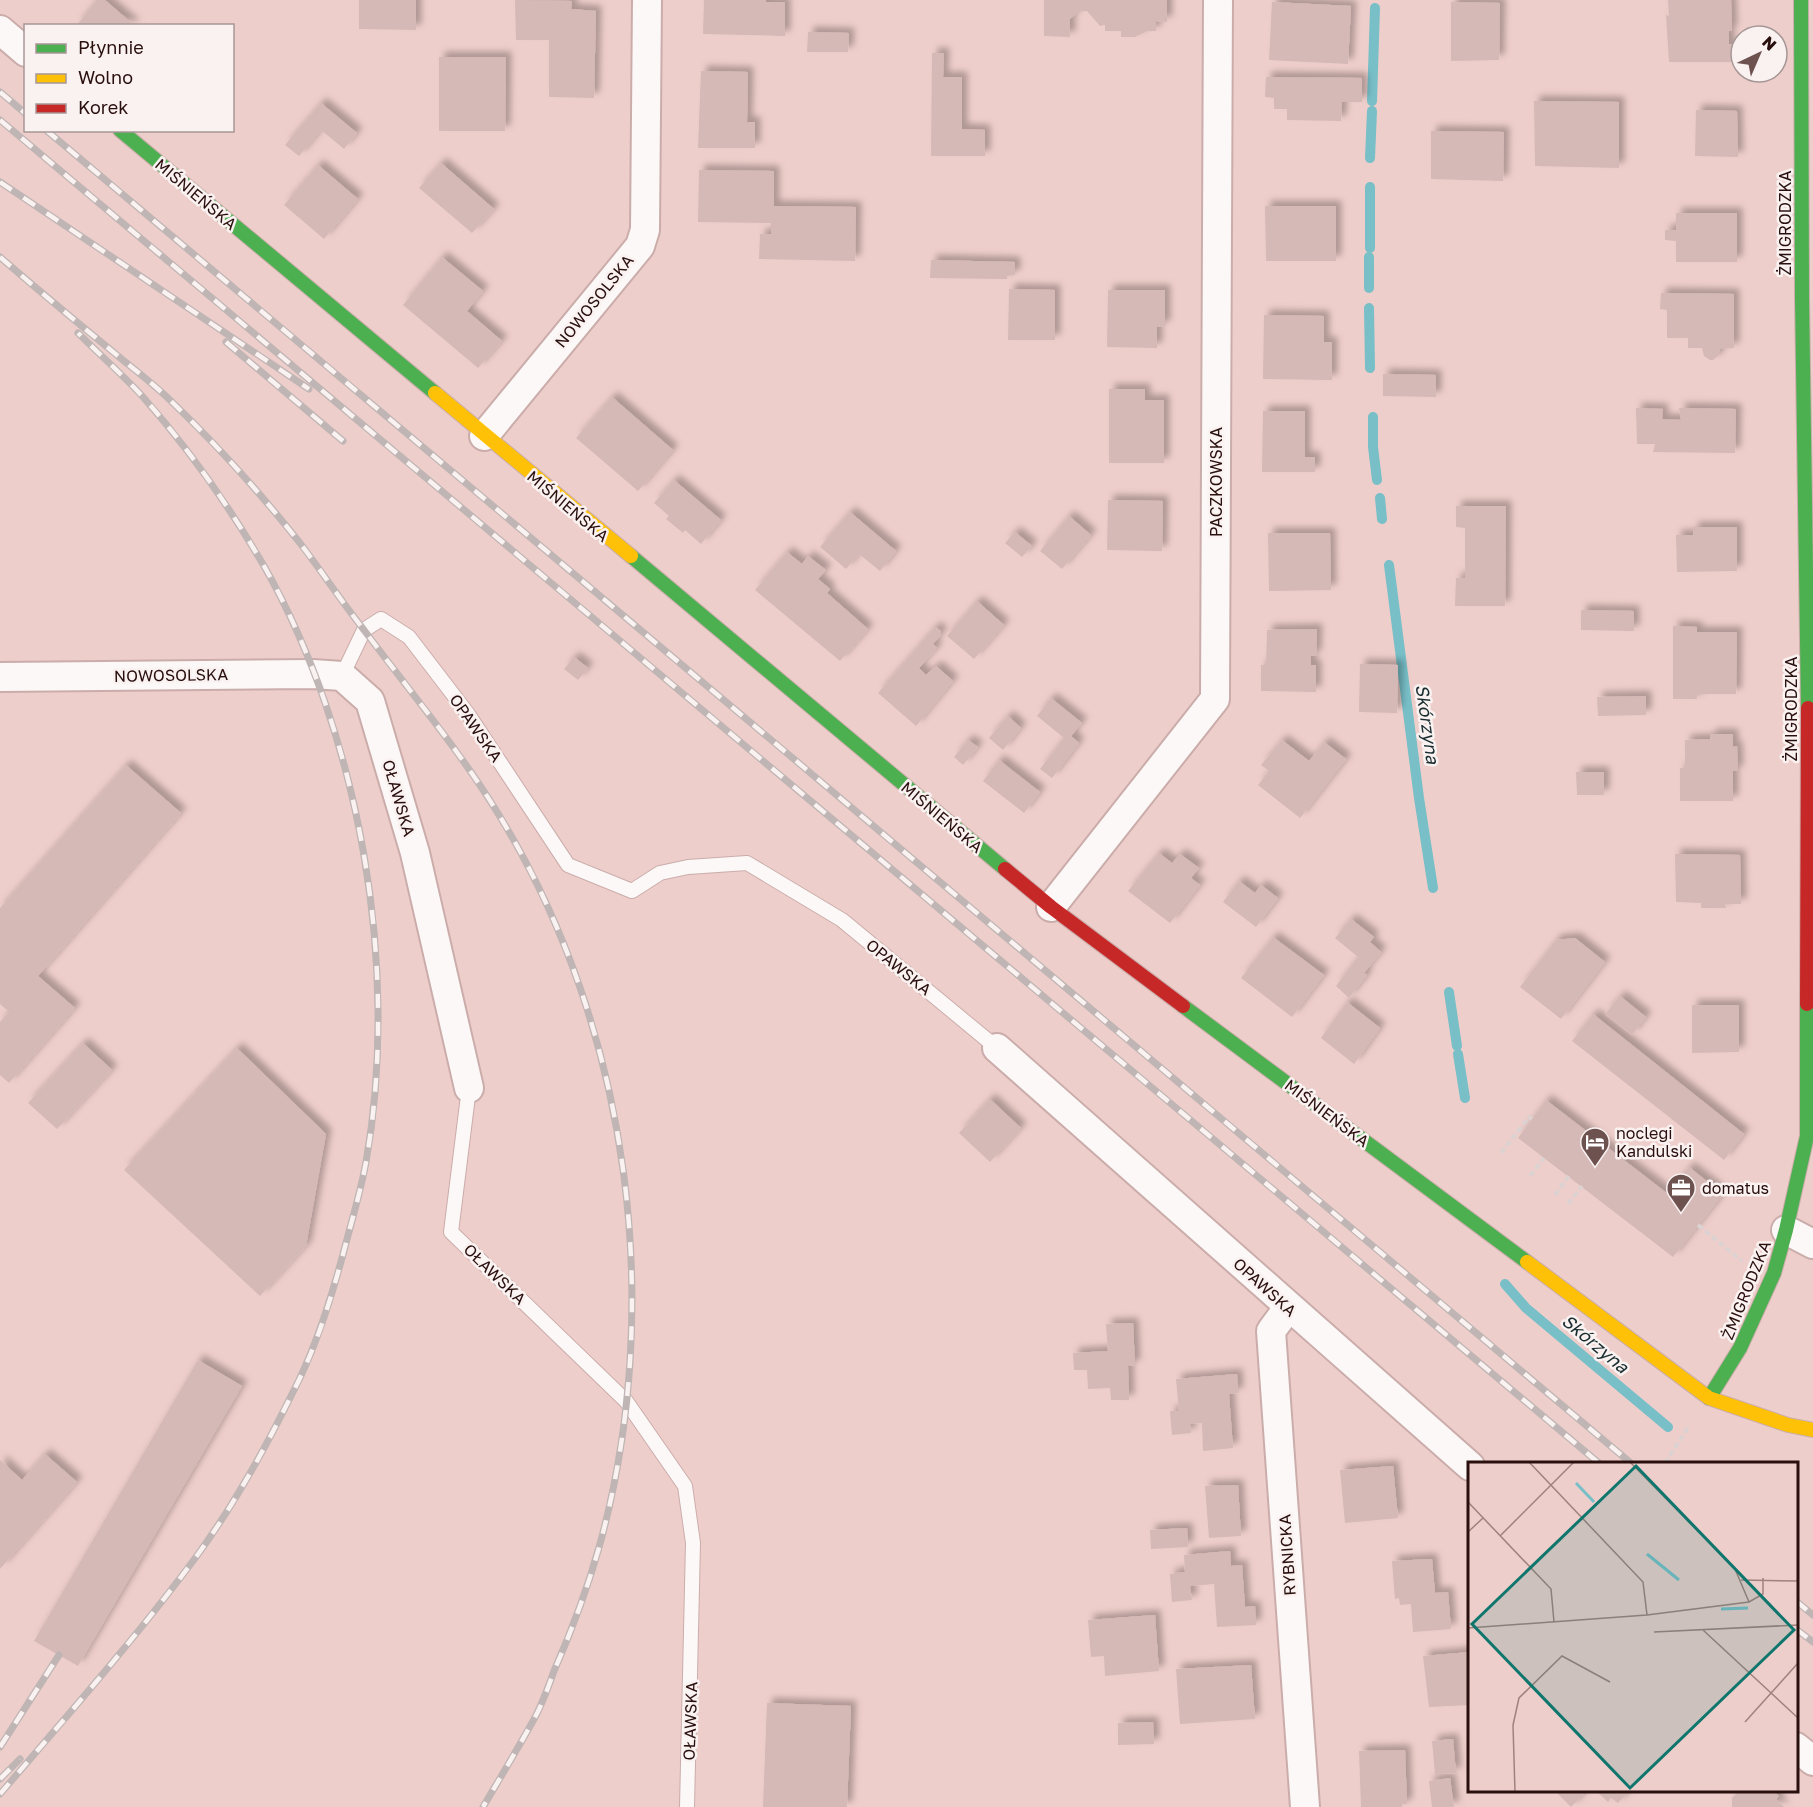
<svg xmlns="http://www.w3.org/2000/svg" width="1813" height="1807" viewBox="0 0 1813 1807" font-family="'Golos Text',sans-serif">
<defs>
<filter id="shadow"><feDropShadow dx="5.5" dy="-5.5" stdDeviation="3" flood-color="#0004"/></filter>
</defs>
<rect width="100%" height="100%" fill="#eececa"/>
<g fill="none" stroke-linecap="round" stroke-linejoin="round">
<g stroke="#78bfc8" stroke-width="10">
<path d="M1372 101 1375 8"/>
<path d="M1370 158 1372 111"/>
<path d="M1370 248V187"/>
<path d="M1369 257V288"/>
<path d="M1369 308 1370 368"/>
<path d="M1373 417V447L1377 480"/>
<path d="M1380 498 1382 519"/>
<path d="M1389 565 1419 798 1433 888"/>
<path d="M1449 992 1457 1046"/>
<path d="M1458 1054 1465 1098"/>
<path d="M1505 1284 1526 1308 1668 1427"/>
</g>
</g>
<g fill="#d5b9b6" filter="url(#shadow)">
<path d="M97 0H105L135 26H76Z"/>
<path d="M359 0H416V30L359 29Z"/>
<path d="M515 0 572 1 571 9 596 11 594 98 549 97V40H516Z"/>
<path d="M704 0H766V2H785V36L703 34Z"/>
<path d="M1044 0H1167V22L1156 21V31H1147L1135 37H1121V31H1105V25L1100 26 1087 11H1079L1070 19V37L1044 36Z"/>
<path d="M1668 0H1731L1732 31H1729V44H1732L1733 62H1669L1666 15 1669 16Z"/>
<path d="M1272 2 1351 6 1348 64 1269 60Z"/>
<path d="M1451 2 1500 3 1499 60 1451 61Z"/>
<path d="M808 32 849 33 848 52H807Z"/>
<path d="M932 53H944L943 77H962V129L985 130V156H931Z"/>
<path d="M439 57H506L505 131H439Z"/>
<path d="M701 71 748 72 747 122H755V148H698Z"/>
<path d="M1266 77 1362 78V102H1342L1341 121 1287 120V109H1274V98L1265 97Z"/>
<path d="M1534 101 1619 102V168L1535 166Z"/>
<path d="M321 103 357 133 344 149 321 130 299 156 285 145Z"/>
<path d="M1696 110 1737 111 1738 157 1695 156Z"/>
<path d="M1431 131 1504 132 1503 181 1431 179Z"/>
<path d="M441 163 494 209 472 233 419 188Z"/>
<path d="M318 165 358 199 324 239 284 205Z"/>
<path d="M699 170 774 171V206L856 207 855 261 759 259 760 234H771V223L698 222Z"/>
<path d="M1265 206H1336V261H1266Z"/>
<path d="M1676 213H1737V262H1676V241L1665 240V230H1676Z"/>
<path d="M442 257 483 291 467 311 502 341 478 368 403 305Z"/>
<path d="M931 260 1015 262V275L1007 276V279L930 278Z"/>
<path d="M1009 289 1055 290V340H1008Z"/>
<path d="M1108 290H1165V326L1157 327V348L1107 347Z"/>
<path d="M1661 293 1734 294V348L1720 349 1718 356 1713 360H1710L1704 356 1702 348H1688V338H1667V310L1660 309Z"/>
<path d="M1264 315 1324 316V342H1332V380L1263 379Z"/>
<path d="M1383 374 1436 375V397L1383 396Z"/>
<path d="M1109 389H1145V400H1164V463H1109Z"/>
<path d="M612 397 673 450 638 491 576 438Z"/>
<path d="M1636 408 1663 409 1662 419 1681 420 1679 408 1736 409 1735 453 1653 452 1655 444H1637Z"/>
<path d="M1263 411H1305V457H1315V472H1262Z"/>
<path d="M674 480 721 520 701 544 685 530 683 533 666 519 669 516 654 503Z"/>
<path d="M1108 500 1163 501 1162 551 1107 550Z"/>
<path d="M1456 506H1506L1505 606H1455L1456 578H1465V528L1456 527Z"/>
<path d="M850 512 896 551 880 571 859 554 846 569 820 547Z"/>
<path d="M1069 516 1091 535 1062 569 1040 551Z"/>
<path d="M1693 527H1737V571L1677 572 1676 535H1693Z"/>
<path d="M1015 532 1032 546 1022 557 1005 543Z"/>
<path d="M1268 533H1330L1331 590 1269 591Z"/>
<path d="M787 552 802 564 808 556 826 570 818 579 830 589 827 593 868 629 840 661 755 590Z"/>
<path d="M977 601 1004 625 974 659 947 636Z"/>
<path d="M1581 610 1634 611V631L1581 630Z"/>
<path d="M1673 626 1697 627V632H1737L1736 694H1697V699H1673Z"/>
<path d="M935 627 941 631 940 636 933 644 937 648 919 668 926 675 936 666 953 681 916 726 878 693Z"/>
<path d="M1317 629 1316 656H1311V665H1316V692L1261 691V665H1266L1267 630Z"/>
<path d="M574 657 588 668 578 680 564 669Z"/>
<path d="M1360 664 1398 665 1397 713 1359 712Z"/>
<path d="M1646 696V715L1598 716 1597 697Z"/>
<path d="M1051 698 1082 723 1071 736 1079 743 1052 778 1040 769 1064 738 1037 716Z"/>
<path d="M1008 716 1021 728 1003 750 989 738Z"/>
<path d="M1710 734H1733V747L1737 746 1738 771H1733V801H1680V768H1685V740L1710 739Z"/>
<path d="M968 740 978 747 963 765 954 757Z"/>
<path d="M1282 740 1309 761 1324 742 1346 759 1300 818 1258 785 1269 771 1261 765Z"/>
<path d="M999 760 1040 792 1024 813 983 781Z"/>
<path d="M126 765 181 813 38 976 75 1008 9 1083 0 1075V1022L9 1012 0 1004V908Z"/>
<path d="M1576 772H1604V795H1577Z"/>
<path d="M1159 853 1172 863 1180 854 1199 868 1191 878 1200 885 1170 923 1128 891Z"/>
<path d="M1675 854 1740 855 1741 904H1725L1726 908H1701V903L1676 902Z"/>
<path d="M1239 881 1255 893 1261 885 1278 898 1256 927 1223 902Z"/>
<path d="M1351 919 1374 937 1370 942 1381 952 1364 973 1367 975 1349 998 1336 986 1358 957 1335 938Z"/>
<path d="M1273 937 1324 975 1292 1017 1241 978Z"/>
<path d="M1575 938 1605 962 1561 1019 1520 987 1556 940Z"/>
<path d="M1620 996 1646 1017 1632 1035 1605 1014Z"/>
<path d="M1347 1002 1380 1028 1354 1064 1321 1038Z"/>
<path d="M1692 1005H1739V1052L1692 1053Z"/>
<path d="M1593 1014 1744 1134 1724 1160 1572 1041Z"/>
<path d="M83 1043 112 1070 57 1129 28 1103Z"/>
<path d="M237 1048 326 1134 306 1246 260 1296 124 1170Z"/>
<path d="M990 1099 1021 1128 990 1162 959 1133Z"/>
<path d="M1546 1100 1668 1194 1689 1167 1723 1194 1673 1257 1518 1138Z"/>
<path d="M1133 1323 1135 1365 1128 1366 1129 1400H1111L1110 1388 1088 1389 1087 1370H1074L1073 1353 1108 1351 1106 1324Z"/>
<path d="M198 1360 242 1386 78 1666 34 1641Z"/>
<path d="M1237 1374 1238 1393 1229 1394 1233 1448 1203 1451 1202 1423 1190 1424 1191 1433 1172 1435 1170 1411H1179L1176 1379Z"/>
<path d="M45 1454 77 1482 0 1569V1460L22 1480Z"/>
<path d="M1393 1466 1398 1518 1345 1523 1340 1470Z"/>
<path d="M1238 1485 1241 1536 1209 1538 1205 1486Z"/>
<path d="M1187 1528 1188 1547 1151 1549 1150 1530Z"/>
<path d="M1230 1551 1231 1566 1242 1565 1245 1607 1255 1606 1256 1625 1217 1627 1214 1584 1190 1586 1192 1600 1172 1602 1170 1574 1185 1572 1184 1555Z"/>
<path d="M1432 1559 1435 1593 1448 1592 1451 1629 1413 1632 1411 1604 1400 1605 1399 1598 1395 1599 1392 1561Z"/>
<path d="M1155 1615 1159 1671 1105 1676 1104 1656 1091 1657 1088 1620Z"/>
<path d="M1470 1652V1705L1429 1707 1423 1656Z"/>
<path d="M1251 1665 1255 1719 1180 1724 1176 1669Z"/>
<path d="M767 1703 851 1706 847 1807H763Z"/>
<path d="M1153 1722 1154 1744 1118 1745V1723Z"/>
<path d="M1453 1739 1456 1773 1435 1774 1432 1741Z"/>
<path d="M1405 1750 1407 1804H1402V1807H1361L1359 1751Z"/>
<path d="M1450 1778 1454 1807H1432L1429 1781Z"/>
<path d="M1554 1790H1581L1584 1794 1571 1807Z"/>
<path d="M1595 1790H1630L1618 1803 1611 1798 1608 1802Z"/>
<path d="M1740 1790H1773L1779 1796 1776 1799 1784 1807H1732V1798Z"/>
</g>
<g fill="none" stroke-linecap="round" stroke-linejoin="round">
<g stroke="#caadab" stroke-width="16">
<g id="lane">
<path d="M342 676 364 630 381 619 409 637 468 714 568 865 632 891 660 873 688 867 747 863 842 920 997 1048"/>
<path d="M469 1088 451 1232 626 1401 685 1486 693 1543 687 1807"/>
</g>
</g>
<g stroke="#caadab" stroke-width="32">
<g id="street">
<path d="M0 30 26 52"/>
<path d="M484 436 640 246 645 230 647 0"/>
<path d="M0 677 313 674 342 676 370 701 415 853 469 1088"/>
<path d="M1051 907 1215 699 1218 0"/>
<path d="M997 1048 1470 1466"/>
<path d="M1786 1230 1813 1244"/>
<path d="M1288 1308 1271 1331 1305 1807"/>
<path d="M1796 1747 1813 1761"/>
</g>
</g>
<g stroke="#caadab" stroke-width="16">
<g id="fast">
<path d="M1801 0 1802 298 1808 708"/>
<path d="M120 130 435 393"/>
<path d="M631 556 1005 869"/>
<path d="M1183 1006 1527 1262"/>
<path d="M1709 1398 1740 1348 1774 1273 1786 1230 1807 1136V1004"/>
</g>
</g>
<g stroke="#caadab" stroke-width="16">
<g id="slow">
<path d="M435 393 631 556"/>
<path d="M1527 1262 1709 1398 1788 1425 1813 1430"/>
</g>
</g>
<g stroke="#caadab" stroke-width="16">
<g id="jam">
<path d="M1005 869 1051 907 1183 1006"/>
<path d="M1807 1004 1808 708"/>
</g>
</g>
<g stroke="#dcd2d1" stroke-width="4" stroke-dasharray="6 3" stroke-linecap="butt">
<path d="M1501 1153 1529 1117 1532 1119"/>
<path d="M1530 1176 1544 1158"/>
<path d="M1555 1195 1569 1176"/>
<path d="M1568 1204 1582 1186"/>
<path d="M1698 1225 1742 1261"/>
<path d="M1665 1463 1689 1426"/>
</g>
<use href="#lane" stroke="#fcf8f7" stroke-width="14"/>
<use href="#street" stroke="#fcf8f7" stroke-width="28"/>
<use href="#fast" stroke="#4caf50" stroke-width="14"/>
<use href="#slow" stroke="#ffc107" stroke-width="14"/>
<use href="#jam" stroke="#c62828" stroke-width="14"/>
<g stroke="#beb5b4" stroke-width="7">
<g id="rail">
<path d="M0 92 26 114"/>
<path d="M0 120 1600 1464"/>
<path d="M46 130 1632 1464"/>
<path d="M0 182 309 389"/>
<path d="M0 257C39 291 78 323 118 356 136 371 156 386 173 403 218 446 261 494 300 543 322 572 342 602 364 630 411 693 462 753 502 820 630 1032 665 1305 600 1544 588 1587 572 1630 554 1671 548 1688 542 1705 533 1721 517 1750 500 1778 483 1807"/>
<path d="M226 342 343 441"/>
<path d="M1796 1601 1813 1615"/>
<path d="M1796 1629 1813 1642"/>
<path d="M0 1747 59 1655"/>
<path d="M0 1779 20 1759"/>
<path d="M0 1794C67 1716 135 1639 196 1557 234 1505 265 1449 293 1392 317 1346 333 1293 346 1243 353 1216 361 1190 366 1162 400 970 361 737 264 566 229 506 189 449 143 397 123 375 99 354 78 333"/>
</g>
</g>
<use href="#rail" stroke="#f9f2f1" stroke-width="4.5" stroke-dasharray="14" stroke-linecap="butt"/>
</g>
<defs>
<g id="hotel-pin" transform="scale(1.5)"><path d="M0 17L-7.5 6A9.5 9.5 0 1 1 7.5 6Z" fill="#6e524f" stroke="#f9f2f1"/><path d="M-6-4.5h1.5V1H6V5H4.5V3h-9V5H-6ZM-4 0a1.8 1.8 0 1 1 3.6 0ZM.5 0V-2.5h3Q6-2.5 6 0Z" fill="#fff"/></g>
<g id="office-pin" transform="scale(1.5)"><path d="M0 17L-7.5 6A9.5 9.5 0 1 1 7.5 6Z" fill="#6e524f" stroke="#f9f2f1"/><path d="M-6-3h4V-5.5h4V-3h4V5H-6ZM-1-4.5V-3h2v-1.5ZM-6 0V1H6V0Z" fill="#fff"/></g>
</defs>
<g fill-rule="evenodd">
<use href="#hotel-pin" x="1595" y="1142"/>
<use href="#office-pin" x="1681" y="1188"/>
</g>
<g text-anchor="middle" stroke-width="5" stroke-linejoin="round" paint-order="stroke">
<g font-size="16" fill="#290f0d" stroke="#f9f2f1">
<text transform="translate(196 194) rotate(40)" y="6">MIŚNIEŃSKA</text>
<text transform="translate(1785 223) rotate(-90)" y="6">ŻMIGRODZKA</text>
<text transform="translate(594 301) rotate(-51)" y="6">NOWOSOLSKA</text>
<text transform="translate(1216 482) rotate(-90)" y="6">PACZKOWSKA</text>
<text transform="translate(568 506) rotate(40)" y="6">MIŚNIEŃSKA</text>
<text transform="translate(171 675) rotate(-1)" y="6">NOWOSOLSKA</text>
<text transform="translate(1791 709) rotate(-90)" y="6">ŻMIGRODZKA</text>
<text transform="translate(476 728) rotate(55)" y="6">OPAWSKA</text>
<text transform="translate(399 798) rotate(74)" y="6">OŁAWSKA</text>
<text transform="translate(942 817) rotate(40)" y="6">MIŚNIEŃSKA</text>
<text transform="translate(899 967) rotate(39)" y="6">OPAWSKA</text>
<text transform="translate(1327 1113) rotate(37)" y="6">MIŚNIEŃSKA</text>
<text transform="translate(495 1274) rotate(44)" y="6">OŁAWSKA</text>
<text transform="translate(1265 1287) rotate(42)" y="6">OPAWSKA</text>
<text transform="translate(1746 1290) rotate(-68)" y="6">ŻMIGRODZKA</text>
<text transform="translate(1287 1555) rotate(-94)" y="6">RYBNICKA</text>
<text transform="translate(690 1721) rotate(-88)" y="6">OŁAWSKA</text>
</g>
<g font-size="16" fill="#290f0d" stroke="#f9f2f1" text-anchor="start">
<text x="1616" y="1139">noclegi<tspan x="1616" dy="18">Kandulski</tspan></text>
<text x="1702" y="1194">domatus</text>
</g>
<g font-size="18" font-style="italic" fill="#192d30" stroke="#f9f2f1">
<text transform="translate(1427 724) rotate(82)" y="6">Skórzyna</text>
<text transform="translate(1595 1344) rotate(40)" y="6">Skórzyna</text>
</g>
</g>
<g transform="translate(1468 1462)">
<rect width="330" height="330" fill="#eececa"/>
<path fill="none" stroke="#78bfc8" stroke-width="3" d="M108 21 126 40M179 92 211 118M253 147 280 146"/>
<path fill="none" stroke="#9f827e" stroke-width="1.5" d="M61 0 175 120 179 153M162 0 267 107 281 140M0 40 83 127 86 160M0 70 15 56M32 74 106 0M273 118 330 119M0 166 179 153 281 140 295 132V116M235 168 330 256M186 170 330 163M277 260 330 201M47 330 45 263 51 236 94 194 142 220"/>
<path fill="#0f766e" fill-opacity="0.15" stroke="#0f766e" stroke-width="3" d="M168 4 326 168 162 326 4 162Z"/>
<rect width="330" height="330" fill="none" stroke="#290f0d" stroke-width="3"/>
</g>
<rect x="24" y="24" width="210" height="108" fill="#f9f2f1" stroke="#a69796" stroke-width="1.5"/>
<rect x="36" y="44" width="30" height="9" fill="#4caf50" stroke="#a69796" stroke-width="1.5"/>
<text x="78" y="54" font-size="18" fill="#290f0d">Płynnie</text>
<rect x="36" y="74" width="30" height="9" fill="#ffc107" stroke="#a69796" stroke-width="1.5"/>
<text x="78" y="84" font-size="18" fill="#290f0d">Wolno</text>
<rect x="36" y="104" width="30" height="9" fill="#c62828" stroke="#a69796" stroke-width="1.5"/>
<text x="78" y="114" font-size="18" fill="#290f0d">Korek</text>
<g transform="translate(1759 54) rotate(44)"><circle r="28" fill="#f9f2f1" stroke="#a69796" stroke-width="1.5"/>
<path d="M0-4.5L10 22L0 15L-10 22Z" fill="#6e524f"/>
<text y="-9" font-size="16" font-weight="bold" text-anchor="middle" fill="#290f0d">N</text>
</g>
</svg>
